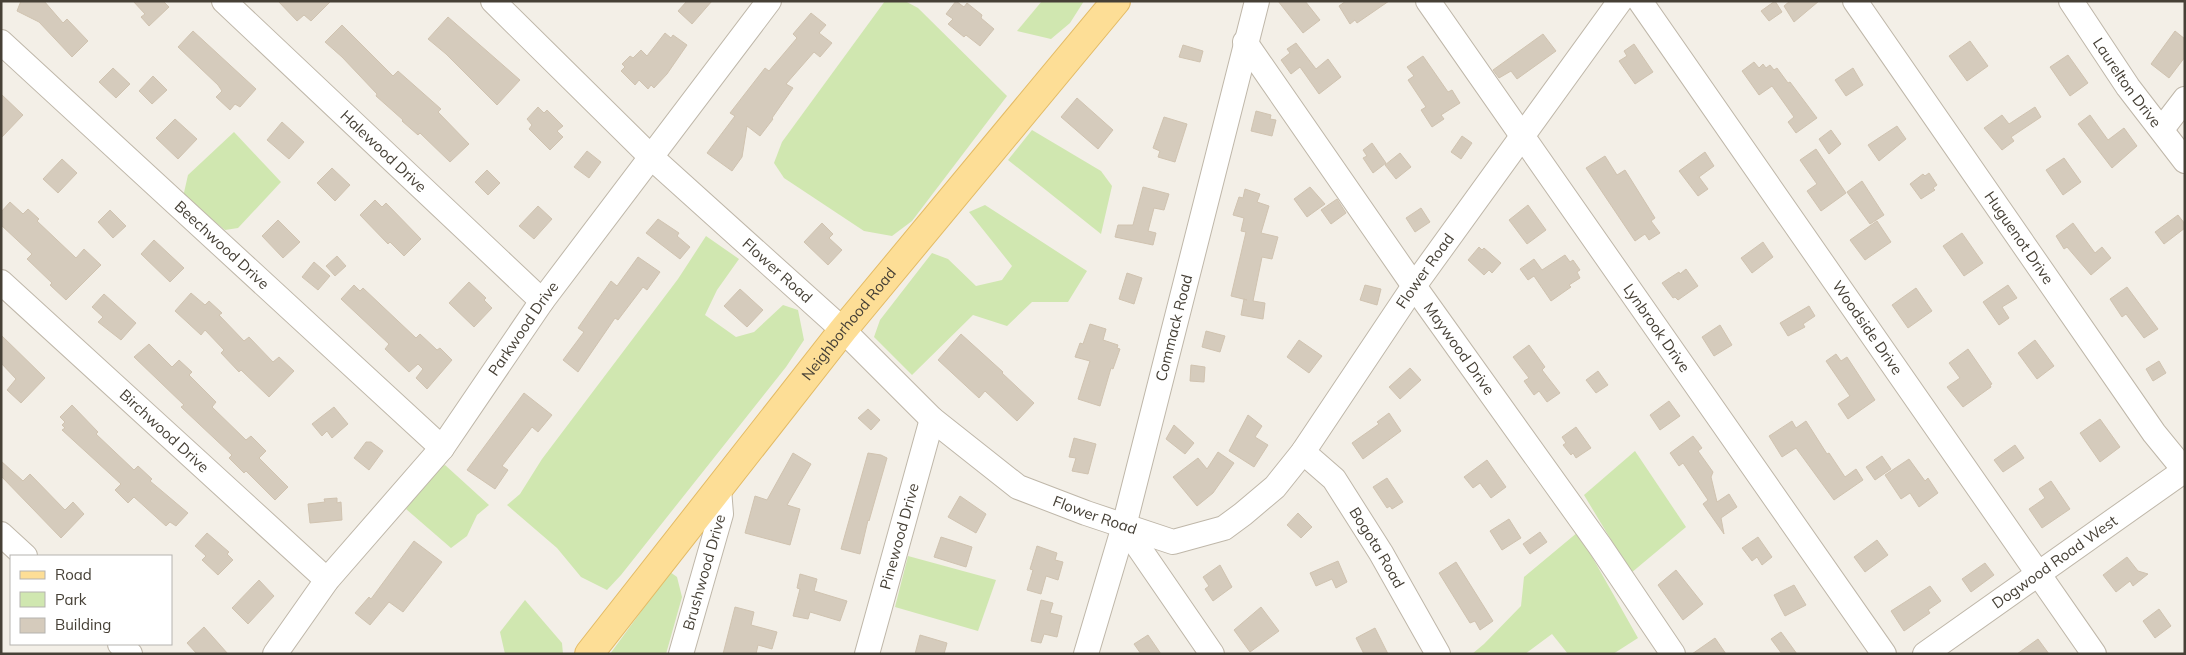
<svg xmlns="http://www.w3.org/2000/svg" width="2186" height="655" viewBox="0 0 2186 655" font-family="Mulish,sans-serif">
<rect width="100%" height="100%" fill="#f3efe7"/>
<g fill="#d0e7b0">
<path d="M885 1H905L918 8 1007 96 912 221 892 236 864 231 784 178 774 163 782 142Z"/>
<path d="M1042 1H1084L1070 23 1051 39 1017 31Z"/>
<path d="M1032 130 1101 171 1112 186 1101 234 1008 160Z"/>
<path d="M234 132 281 182 238 228 225 230 183 197 188 175Z"/>
<path d="M985 205 1087 271 1068 302H1032L1007 326 973 315 912 375 874 337 880 320 932 253 948 259 976 286 1002 280 1012 266 969 212Z"/>
<path d="M706 236 739 259 717 290 705 315 736 337 754 332 783 305 798 310 804 340 786 367 621 575 607 590 581 577 557 548 507 505 520 494 542 459 678 279Z"/>
<path d="M1635 451 1686 527 1631 573 1584 495Z"/>
<path d="M445 465 489 505 477 515 467 536 451 548 406 509 436 469Z"/>
<path d="M1578 532 1638 638 1613 654H1568L1552 634 1525 654H1472L1484 644 1521 606 1524 577Z"/>
<path d="M908 556 996 580 978 631 895 607Z"/>
<path d="M670 572 677 577 682 597 666 654H610Z"/>
<path d="M525 600 562 643 563 654H505L500 632Z"/>
</g>
<g fill="#d5cbbc" stroke="#d0c3b0">
<path d="M21 1H44L63 23 67 19 88 41 72 57 39 22 17 11Z"/>
<path d="M133 1H163L169 7 149 26 141 17 145 14Z"/>
<path d="M278 1H331L311 21 304 15 297 21Z"/>
<path d="M687 1H712L692 24 678 11Z"/>
<path d="M956 1 964 7 967 3 982 15 981 18 994 29 980 46 966 35 964 37 948 24 953 19 946 14Z"/>
<path d="M1278 1H1305L1320 20 1303 33Z"/>
<path d="M1346 1H1389L1357 23 1355 20 1350 24 1339 6Z"/>
<path d="M1775 1 1782 12 1769 21 1761 11Z"/>
<path d="M1790 1H1819L1794 22 1784 6Z"/>
<path d="M811 13 826 25 819 33 832 43 820 57 814 52 786 84 793 88 772 118 773 119 760 136 747 126 742 157 732 171 707 153 735 116 730 113 765 68 769 71 797 38 793 34Z"/>
<path d="M448 17 520 80 497 105 446 54 428 39Z"/>
<path d="M342 25 393 76 398 71 441 109 438 112 469 144 450 162 420 133 418 135 402 121 403 120 376 96 377 94 342 57 325 42Z"/>
<path d="M193 31 256 89 240 107 235 104 230 110 216 97 222 91 218 85 178 47Z"/>
<path d="M2175 31 2185 39V57L2169 78 2151 64Z"/>
<path d="M665 33 671 38 673 35 687 45 667 74 654 88 651 85 648 89 639 80 635 85 621 71 625 67 622 64 630 56 633 58 641 50 647 56Z"/>
<path d="M1543 34 1556 51 1517 79 1511 71 1499 78 1493 70Z"/>
<path d="M1970 41 1988 66 1967 81 1949 56Z"/>
<path d="M1296 43 1316 69 1328 59 1341 77 1319 94 1300 67 1291 74 1281 60 1290 53 1287 49Z"/>
<path d="M1634 44 1653 72 1635 84 1619 61 1627 56 1624 51Z"/>
<path d="M1183 45 1203 51 1200 62 1179 57Z"/>
<path d="M2068 55 2088 83 2070 96 2050 67Z"/>
<path d="M1423 56 1448 92 1452 90 1460 103 1441 115 1444 119 1432 127 1421 110 1426 107 1408 80 1414 76 1407 67Z"/>
<path d="M1754 62 1759 68 1763 64 1766 68 1770 65 1774 70 1777 68 1788 83 1790 82 1817 118 1796 133 1788 122 1794 117 1772 86 1759 95 1742 71Z"/>
<path d="M113 68 130 84 116 98 99 82Z"/>
<path d="M1853 68 1863 85 1846 96 1835 80Z"/>
<path d="M153 76 167 90 152 104 139 91Z"/>
<path d="M1 94 23 115 1 138Z"/>
<path d="M1077 98 1113 130 1098 149 1061 117Z"/>
<path d="M538 107 544 113 547 110 563 126 557 131 563 137 550 150 529 129 532 125 527 119Z"/>
<path d="M2035 107 2041 117 2011 137 2014 141 2002 150 1984 128 2002 115 2009 124Z"/>
<path d="M1256 111 1271 115 1270 119 1276 120 1272 136 1251 131Z"/>
<path d="M2090 115 2108 140 2124 128 2137 146 2112 168 2078 124Z"/>
<path d="M1164 117 1187 124 1175 162 1158 157 1160 151 1153 148Z"/>
<path d="M175 119 197 139 178 159 156 138Z"/>
<path d="M282 122 304 142 289 159 267 140Z"/>
<path d="M1897 126 1906 139 1879 161 1868 145Z"/>
<path d="M1831 130 1841 144 1829 154 1819 139Z"/>
<path d="M1462 136 1472 143 1461 159 1451 152Z"/>
<path d="M1372 143 1386 163 1373 173 1363 158 1367 156 1363 150Z"/>
<path d="M1816 149 1846 193 1821 211 1807 191 1817 184 1800 160Z"/>
<path d="M587 151 601 162 589 178 574 167Z"/>
<path d="M1705 152 1714 166 1699 177 1708 189 1698 196 1679 171Z"/>
<path d="M1400 153 1411 167 1396 179 1385 165Z"/>
<path d="M1605 156 1617 175 1625 170 1655 218 1651 221 1660 233 1649 240 1645 234 1635 241 1586 168Z"/>
<path d="M2064 158 2081 182 2063 195 2046 170Z"/>
<path d="M62 159 77 173 58 193 43 179Z"/>
<path d="M332 168 350 185 335 201 317 183Z"/>
<path d="M487 170 500 183 488 195 475 182Z"/>
<path d="M1929 173 1937 185 1933 188 1935 190 1921 199 1910 184 1923 174 1925 176Z"/>
<path d="M1862 181 1884 215 1870 224 1847 192Z"/>
<path d="M1143 187 1169 194 1164 210 1154 208 1148 231 1156 233 1153 245 1115 237 1118 225H1133Z"/>
<path d="M1310 187 1325 204 1307 217 1294 199Z"/>
<path d="M1245 189 1260 194 1257 202 1269 206 1261 233 1278 237 1272 259 1262 257 1253 301 1265 303 1263 319 1241 315 1244 299 1247 300 1231 296 1246 232 1241 231 1244 218 1233 215 1239 197 1243 198Z"/>
<path d="M1337 199 1346 213 1331 224 1321 210Z"/>
<path d="M375 200 382 207 386 203 421 239 404 256 390 242 388 244 360 215Z"/>
<path d="M10 202 23 214 28 209 39 219 37 221 76 258 84 249 101 265 66 300 50 285 52 283 27 259 32 254 1 225V212Z"/>
<path d="M1528 205 1546 230 1527 244 1509 220Z"/>
<path d="M538 206 552 219 534 239 519 226Z"/>
<path d="M1421 208 1430 222 1415 232 1406 218Z"/>
<path d="M110 210 126 226 113 238 98 222Z"/>
<path d="M2178 215 2185 224V228L2164 244 2155 232Z"/>
<path d="M658 219 679 233 677 236 690 247 680 259 646 233Z"/>
<path d="M278 220 300 242 283 258 262 236Z"/>
<path d="M1877 221 1891 242 1865 260 1850 240Z"/>
<path d="M822 223 833 234 829 238 842 250 828 265 804 242Z"/>
<path d="M2073 223 2095 253 2102 247 2111 258 2091 275 2067 247 2064 249 2056 236Z"/>
<path d="M1962 233 1983 263 1964 276 1943 246Z"/>
<path d="M154 240 184 268 170 282 141 254Z"/>
<path d="M1763 242 1773 257 1752 273 1741 258Z"/>
<path d="M1479 247 1482 250 1484 248 1501 263 1492 273 1489 270 1484 275 1468 260Z"/>
<path d="M1565 255 1570 262 1573 260 1580 270 1577 272 1580 278 1569 285 1571 287 1551 301 1534 276 1528 280 1520 269 1534 259 1542 270Z"/>
<path d="M337 256 346 266 335 276 326 266Z"/>
<path d="M638 257 660 272 647 290 643 287 618 320 615 318 578 372 563 360 584 332 578 328 611 281 617 286Z"/>
<path d="M314 262 330 276 318 290 302 277Z"/>
<path d="M1686 269 1698 286 1678 300 1675 297 1673 298 1662 283 1679 272 1680 274Z"/>
<path d="M1127 273 1142 278 1134 304 1119 299Z"/>
<path d="M469 282 486 298 484 300 492 308 474 327 449 303Z"/>
<path d="M354 285 360 291 363 288 416 338 420 334 437 350 440 348 452 360 427 389 416 378 423 369 418 364 409 372 385 349 389 344 341 299Z"/>
<path d="M1365 285 1381 289 1377 305 1360 300Z"/>
<path d="M2008 285 2017 298 2002 307 2009 318 1999 325 1983 302Z"/>
<path d="M2127 287 2158 329 2144 338 2126 314 2122 317 2110 299Z"/>
<path d="M1916 288 1932 311 1908 328 1892 305Z"/>
<path d="M740 289 763 310 747 327 724 306Z"/>
<path d="M191 293 205 305 209 301 222 313 219 315 244 341 249 337 273 362 279 357 294 371 269 397 241 370 239 372 221 353 224 350 205 330 201 335 175 311Z"/>
<path d="M104 294 136 323 121 340 98 322 103 317 92 307Z"/>
<path d="M1809 306 1815 316 1803 324 1805 327 1788 336 1780 323Z"/>
<path d="M1090 324 1106 329 1103 340 1118 345 1117 348 1120 349 1113 369 1111 368 1100 406 1078 399 1090 361 1075 357 1080 343 1083 344Z"/>
<path d="M1720 325 1732 345 1714 356 1702 337Z"/>
<path d="M1206 331 1225 336 1220 352 1202 347Z"/>
<path d="M961 334 1003 372 1002 373 1034 403 1017 421 985 391 979 398 938 360Z"/>
<path d="M1 335 45 378 21 403 7 390 16 379 1 363Z"/>
<path d="M1299 340 1322 356 1309 373 1287 357Z"/>
<path d="M2035 340 2054 366 2037 379 2018 353Z"/>
<path d="M149 344 172 367 179 360 192 372 189 375 216 402 212 407 246 440 251 436 266 451 259 458 288 487 275 500 246 471 244 473 229 458 232 455 181 407 184 405 134 357Z"/>
<path d="M1529 345 1545 367 1542 370 1560 393 1547 402 1539 391 1534 395 1524 381 1529 378 1513 357Z"/>
<path d="M1968 349 1992 384 1990 385 1991 387 1963 407 1947 387 1960 378 1949 363Z"/>
<path d="M1836 354 1841 361 1847 357 1875 400 1848 419 1838 404 1850 396 1826 361Z"/>
<path d="M2159 361 2166 373 2153 381 2146 369Z"/>
<path d="M1191 365 1205 367 1204 382 1190 381Z"/>
<path d="M1410 368 1421 380 1400 399 1389 387Z"/>
<path d="M1598 371 1608 385 1596 393 1586 380Z"/>
<path d="M524 393 552 415 538 432 532 427 502 466 508 470 495 489 467 470Z"/>
<path d="M1669 401 1680 416 1660 430 1650 415Z"/>
<path d="M72 405 98 432 96 434 134 470 138 466 152 479 150 481 188 513 176 526 170 522 166 526 134 497 128 503 115 490 121 484 62 430 65 428 62 425 65 422 60 417Z"/>
<path d="M334 407 348 424 332 438 327 431 322 436 312 424Z"/>
<path d="M868 409 880 420 871 430 858 418Z"/>
<path d="M1389 413 1401 431 1363 459 1352 443 1379 424 1377 422Z"/>
<path d="M1248 415 1262 426 1255 437 1268 445 1254 467 1229 451Z"/>
<path d="M2100 419 2120 447 2100 462 2080 433Z"/>
<path d="M1792 421 1796 428 1806 421 1827 454 1829 453 1845 477 1856 469 1863 480 1834 500 1796 448 1782 457 1769 436Z"/>
<path d="M1174 425 1194 443 1185 454 1166 439Z"/>
<path d="M1576 427 1591 448 1576 458 1573 453 1571 455 1563 445 1566 443 1562 437Z"/>
<path d="M1693 436 1702 448 1698 451 1713 472 1711 477 1717 502 1729 494 1737 507 1721 518 1724 534 1703 504 1708 500 1683 463 1679 466 1670 453Z"/>
<path d="M1074 438 1096 444 1088 474 1072 471 1076 458 1069 457Z"/>
<path d="M366 442H371L383 451 369 470 354 458Z"/>
<path d="M2015 445 2024 458 2003 472 1994 460Z"/>
<path d="M1218 452 1234 463 1213 493 1197 506 1173 477 1198 458 1207 469Z"/>
<path d="M793 453 811 464 787 505 800 509 790 545 745 533 755 496 767 500Z"/>
<path d="M868 453 881 455 887 458 869 521 868 520 860 554 841 549Z"/>
<path d="M1882 456 1891 469 1875 480 1866 467Z"/>
<path d="M1909 459 1925 481 1928 478 1938 493 1919 507 1910 493 1901 499 1885 475Z"/>
<path d="M1487 460 1506 487 1491 498 1480 483 1473 488 1464 477Z"/>
<path d="M1 461 23 481 30 474 65 510 73 502 84 514 61 538 1 476Z"/>
<path d="M1387 478 1403 502 1392 509 1390 506 1387 508 1373 487Z"/>
<path d="M2051 481 2070 509 2042 528 2029 509 2045 498 2039 489Z"/>
<path d="M960 496 986 514 976 533 948 517Z"/>
<path d="M337 498V503L341 502 342 520 310 523 308 504 325 502 324 499Z"/>
<path d="M1298 513 1312 527 1301 538 1287 525Z"/>
<path d="M1509 519 1521 538 1502 550 1490 531Z"/>
<path d="M1540 532 1547 542 1530 554 1523 544Z"/>
<path d="M207 533 229 552 227 554 233 560 218 575 202 560 206 556 195 546Z"/>
<path d="M941 537 972 547 966 567 934 557Z"/>
<path d="M1758 537 1772 557 1762 565 1757 557 1752 561 1742 548Z"/>
<path d="M1877 540 1888 555 1865 572 1854 557Z"/>
<path d="M414 541 442 562 403 612 389 602 370 625 355 613 369 597 371 599Z"/>
<path d="M1037 546 1057 553 1055 560 1063 562 1058 580 1046 576 1041 594 1027 590 1033 570 1030 569Z"/>
<path d="M2127 557 2138 571 2148 574 2133 586 2130 581 2116 592 2103 575Z"/>
<path d="M1338 561 1347 582 1336 588 1332 579 1316 586 1310 573Z"/>
<path d="M1456 562 1493 621 1480 630 1475 621 1470 623 1439 573Z"/>
<path d="M1985 563 1994 575 1971 592 1962 579Z"/>
<path d="M1220 565 1232 587 1213 601 1205 589 1209 586 1203 577Z"/>
<path d="M1676 570 1703 604 1683 620 1658 585Z"/>
<path d="M800 574 817 579 814 591 847 601 840 621 810 612 808 619 793 616 800 589 797 588Z"/>
<path d="M259 580 274 596 248 624 232 608Z"/>
<path d="M1794 585 1806 605 1785 616 1774 595Z"/>
<path d="M1930 586 1941 601 1928 610 1930 613 1904 631 1891 611Z"/>
<path d="M1041 600 1053 603 1050 613 1062 616 1057 637 1044 634 1041 643 1031 641Z"/>
<path d="M735 607 754 612 751 625 777 632 772 649 758 645 756 654H723Z"/>
<path d="M1261 607 1279 631 1250 652 1234 630Z"/>
<path d="M2159 609 2171 626 2155 638 2143 621Z"/>
<path d="M204 627 228 654H197L187 643Z"/>
<path d="M1375 628 1388 654H1364L1356 638Z"/>
<path d="M1781 632 1797 654H1782L1771 639Z"/>
<path d="M920 635 947 643 944 654H915Z"/>
<path d="M1148 635 1161 654H1141L1134 644Z"/>
<path d="M1715 638 1726 654H1692Z"/>
<path d="M2038 639 2049 654H2017Z"/>
</g>
<g fill="none" stroke-linecap="round" stroke-linejoin="round">
<g stroke="#bfb7a9" stroke-width="26">
<g id="minor">
<path id="s1" d="M224 1 542 301"/>
<path id="s2" d="M493 1 651 157 843 330 932 419 1018 487 1086 513 1173 542 1224 528 1243 514 1275 487 1303 452 1414 286 1620 1"/>
<path id="s3" d="M1428 1 1884 654"/>
<path id="s4" d="M1640 1 2094 654"/>
<path id="s5" d="M1855 1 2154 433 2185 471"/>
<path id="s6" d="M2071 1 2128 87 2185 161"/>
<path id="s7" d="M1 42 442 448"/>
<path id="s8" d="M1245 42 1414 286 1600 546 1673 654"/>
<path d="M2162 129 2185 99"/>
<path id="s9" d="M1 282 327 580"/>
<path id="s10" d="M1303 452 1334 479 1381 553 1438 654"/>
<path d="M1124 526 1212 654"/>
<path d="M1 534 25 556"/>
<path d="M120 644 130 654"/>
<path id="s11" d="M275 654 327 580 442 448 542 301 769 1"/>
<path id="s12" d="M681 654 721 514 719 489"/>
<path id="s13" d="M867 654 932 419"/>
<path id="s14" d="M1086 654 1124 526 1257 1"/>
<path id="s15" d="M1925 654 2185 470"/>
</g>
</g>
<g stroke="#e3bb65" stroke-width="30">
<g id="major">
<path id="s16" d="M589 654 843 330 1116 1"/>
</g>
</g>
<use href="#minor" stroke="#fff" stroke-width="24"/>
<use href="#major" stroke="#fdde96" stroke-width="28"/>
</g>
<g text-anchor="middle" stroke-width="4" stroke-linejoin="round" paint-order="stroke">
<g font-size="15" fill="#464036" stroke="#fff">
<text dy="5" stroke="none"><textPath href="#s6" startOffset="99">Laurelton Drive</textPath></text>
<text dy="5" stroke="none"><textPath href="#s1" startOffset="219">Halewood Drive</textPath></text>
<text dy="5" stroke="none"><textPath href="#s5" startOffset="288">Huguenot Drive</textPath></text>
<text dy="5" stroke="none"><textPath href="#s7" startOffset="300">Beechwood Drive</textPath></text>
<text dy="5" stroke="none"><textPath href="#s2" startOffset="392">Flower Road</textPath></text>
<text dy="5" stroke="none"><textPath href="#s2" startOffset="1262">Flower Road</textPath></text>
<text dy="5" stroke="none"><textPath href="#s16" startOffset="420">Neighborhood Road</textPath></text>
<text dy="5" stroke="none"><textPath href="#s3" startOffset="399">Lynbrook Drive</textPath></text>
<text dy="5" stroke="none"><textPath href="#s4" startOffset="398">Woodside Drive</textPath></text>
<text dy="5" stroke="none"><textPath href="#s14" startOffset="338">Commack Road</textPath></text>
<text dy="5" stroke="none"><textPath href="#s11" startOffset="410">Parkwood Drive</textPath></text>
<text dy="5" stroke="none"><textPath href="#s8" startOffset="374">Maywood Drive</textPath></text>
<text dy="5" stroke="none"><textPath href="#s9" startOffset="221">Birchwood Drive</textPath></text>
<text dy="5" stroke="none"><textPath href="#s2" startOffset="798">Flower Road</textPath></text>
<text dy="5" stroke="none"><textPath href="#s13" startOffset="122">Pinewood Drive</textPath></text>
<text dy="5" stroke="none"><textPath href="#s10" startOffset="122">Bogota Road</textPath></text>
<text dy="5" stroke="none"><textPath href="#s15" startOffset="159">Dogwood Road West</textPath></text>
<text dy="5" stroke="none"><textPath href="#s12" startOffset="85">Brushwood Drive</textPath></text>
</g>
</g>
<rect width="2186" height="655" fill="none" stroke="#464036" stroke-width="5"/>
<rect x="10" y="555" width="162" height="90" fill="#ffffff" stroke="#b5b3af"/>
<rect x="20" y="571" width="25" height="8" fill="#fdde96" stroke="#b5b3af"/>
<text x="55" y="580" font-size="15" fill="#464036">Road</text>
<rect x="20" y="592" width="25" height="15" fill="#d0e7b0" stroke="#b5b3af"/>
<text x="55" y="605" font-size="15" fill="#464036">Park</text>
<rect x="20" y="618" width="25" height="15" fill="#d5cbbc" stroke="#b5b3af"/>
<text x="55" y="630" font-size="15" fill="#464036">Building</text>
</svg>
